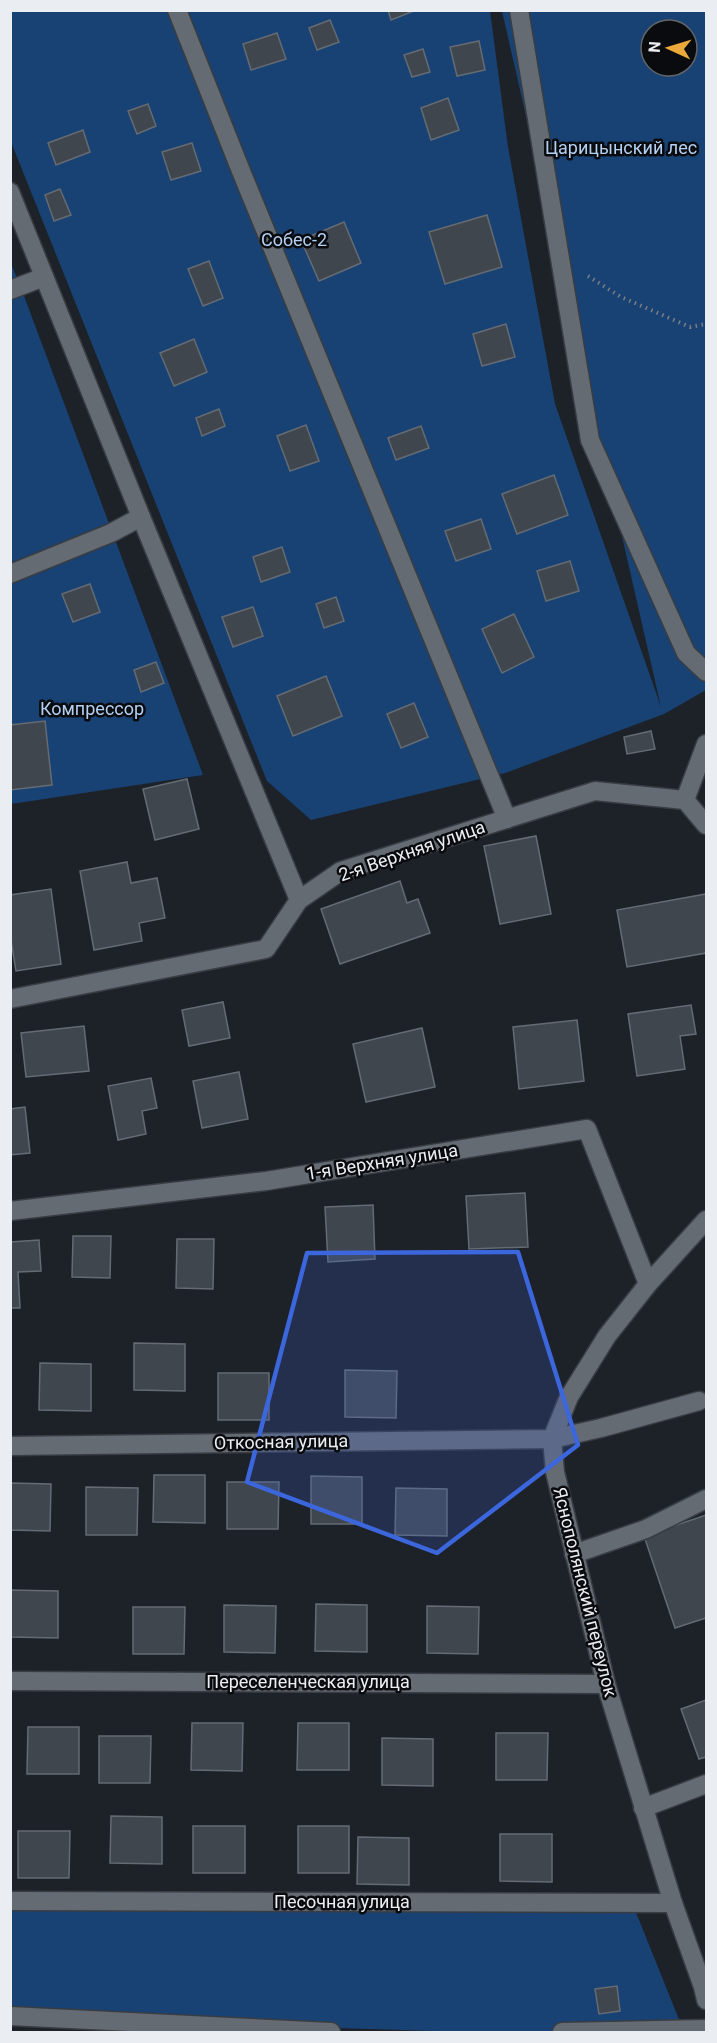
<svg xmlns="http://www.w3.org/2000/svg" width="717" height="2043" viewBox="0 0 717 2043" font-family="Roboto,sans-serif">
<rect width="100%" height="100%" fill="#1d2229"/>
<g fill="#184274" fill-rule="evenodd">
<path d="M11 11H490L508 147 555 404 661 707 502 11H706V690L664 714 505 773 311 820 267 781 11 142ZM651 30H687V66H651Z"/>
<path d="M10 261 24 296 203 775 11 804Z"/>
<path d="M11 1895 631 1900 684 2032H468L11 2018Z"/>
</g>
<g fill="#40464e" stroke="#646b73" stroke-width="1.5">
<path d="M388 10H416L391 20Z"/>
<path d="M330 20 339 42 317 50 309 28Z"/>
<path d="M277 33 286 59 251 70 243 44Z"/>
<path d="M479 41 485 70 457 76 450 47Z"/>
<path d="M423 49 430 72 412 77 404 55Z"/>
<path d="M448 98 459 130 431 140 421 108Z"/>
<path d="M148 104 156 126 137 134 128 111Z"/>
<path d="M83 130 90 152 56 165 48 143Z"/>
<path d="M192 143 201 171 171 180 162 152Z"/>
<path d="M60 189 71 215 54 221 45 195Z"/>
<path d="M487 215 502 267 445 284 429 232Z"/>
<path d="M344 222 361 263 319 281 301 240Z"/>
<path d="M209 261 223 298 203 306 188 269Z"/>
<path d="M506 324 515 357 482 366 473 334Z"/>
<path d="M194 339 207 372 174 386 160 353Z"/>
<path d="M219 409 225 426 202 436 196 418Z"/>
<path d="M306 425 319 461 290 471 277 436Z"/>
<path d="M421 426 429 448 396 460 388 438Z"/>
<path d="M554 475 568 515 517 534 502 494Z"/>
<path d="M481 519 491 549 456 561 445 531Z"/>
<path d="M282 547 290 572 261 582 253 557Z"/>
<path d="M570 561 579 591 546 601 537 571Z"/>
<path d="M90 584 100 612 73 622 62 594Z"/>
<path d="M336 597 344 621 324 628 316 604Z"/>
<path d="M253 607 263 636 233 647 222 617Z"/>
<path d="M514 614 534 657 502 673 482 629Z"/>
<path d="M156 662 164 683 141 692 134 670Z"/>
<path d="M326 676 342 716 293 736 277 696Z"/>
<path d="M414 703 428 737 401 748 387 714Z"/>
<path d="M45 721 52 785 10 790V725Z"/>
<path d="M651 731 655 749 627 754 624 737Z"/>
<path d="M187 779 199 829 155 840 143 789Z"/>
<path d="M536 836 551 914 500 924 484 846Z"/>
<path d="M127 862 131 883 157 878 165 918 139 923 142 941 94 950 80 871Z"/>
<path d="M400 881 407 903 418 899 430 933 340 964 321 909Z"/>
<path d="M51 889 61 964 16 971 10 934V895Z"/>
<path d="M706 894V953L627 967 617 910Z"/>
<path d="M223 1002 230 1038 189 1046 182 1010Z"/>
<path d="M691 1005 696 1034 680 1036 685 1069 637 1076 628 1014Z"/>
<path d="M577 1020 584 1081 519 1089 513 1027Z"/>
<path d="M84 1026 89 1071 26 1077 21 1033Z"/>
<path d="M422 1028 435 1087 366 1102 353 1044Z"/>
<path d="M239 1072 248 1119 202 1128 193 1081Z"/>
<path d="M151 1078 157 1108 142 1111 146 1134 118 1140 108 1086Z"/>
<path d="M25 1107 30 1153 10 1155V1109Z"/>
<path d="M525 1193 528 1247 469 1249 466 1196Z"/>
<path d="M373 1205 375 1259 328 1262 325 1207Z"/>
<path d="M73 1236H111L110 1278 72 1277Z"/>
<path d="M177 1239H214L213 1289 176 1288Z"/>
<path d="M39 1240 41 1271 18 1272 20 1308H10V1242Z"/>
<path d="M134 1343 185 1344V1391L134 1390Z"/>
<path d="M40 1363 91 1364V1411L39 1410Z"/>
<path d="M345 1370 397 1371 396 1418 345 1417Z"/>
<rect x="218" y="1373" width="51" height="47"/>
<path d="M154 1475H205V1523L153 1522Z"/>
<path d="M311 1476 362 1477V1524H311Z"/>
<path d="M227 1482H279L278 1529H227Z"/>
<path d="M10 1483 51 1484 50 1531 10 1530Z"/>
<path d="M86 1487 138 1488 137 1535H86Z"/>
<path d="M396 1488 447 1489V1536L395 1535Z"/>
<path d="M706 1515V1618L675 1628 644 1536Z"/>
<path d="M10 1590 58 1591V1638L10 1637Z"/>
<path d="M316 1604 367 1605V1652L315 1651Z"/>
<path d="M224 1605 276 1606 275 1653 224 1652Z"/>
<path d="M427 1606 479 1607 478 1654 427 1653Z"/>
<path d="M133 1607H185L184 1654H133Z"/>
<path d="M706 1700V1757L699 1759 681 1709Z"/>
<path d="M192 1723H243L242 1771 191 1770Z"/>
<path d="M298 1723H349V1770H297Z"/>
<path d="M28 1727H79V1774H27Z"/>
<path d="M496 1733H548L547 1780H496Z"/>
<path d="M99 1736H151L150 1783H99Z"/>
<path d="M382 1738 433 1739V1786L382 1785Z"/>
<path d="M111 1816 162 1817V1864L110 1863Z"/>
<rect x="193" y="1826" width="52" height="47"/>
<rect x="298" y="1826" width="51" height="47"/>
<path d="M18 1831H70L69 1878H18Z"/>
<path d="M500 1834H552V1882L500 1881Z"/>
<path d="M358 1837 409 1838V1885L357 1884Z"/>
<path d="M617 1986 620 2011 599 2014 595 1989Z"/>
</g>
<g fill="none" stroke-linecap="round" stroke-linejoin="round">
<g stroke="#393d43" stroke-width="21">
<g id="minor">
<path d="M177 10 241 171 507 819"/>
<path d="M519 10 590 440 686 653 706 672"/>
<path d="M10 192 141 517 299 900"/>
<path d="M10 290 44 277"/>
<path d="M10 574 111 533 141 517"/>
<path d="M685 800 706 744"/>
<path d="M10 999 266 949 299 900 341 871 595 791 685 800 706 825"/>
<path d="M10 1211 266 1181 587 1129 648 1284"/>
<path d="M706 1220 648 1284 607 1336 569 1397 552 1439 555 1472 606 1684 673 1903 703 1987 706 2000"/>
<path d="M10 1446 552 1439 601 1428 699 1401"/>
<path d="M574 1554 646 1529 706 1499"/>
<path d="M10 1681 606 1684"/>
<path d="M643 1808 706 1784"/>
<path d="M10 1901 673 1903"/>
<path d="M10 2016 331 2032"/>
<path d="M562 2032 706 2029"/>
</g>
</g>
<path stroke="#7b7f85" stroke-width="4" stroke-dasharray="1.5 4.5" stroke-linecap="butt" d="M588 276 621 297 690 327 706 324"/>
<use href="#minor" stroke="#646b73" stroke-width="18"/>
</g>
<path fill="#3c66dc" fill-opacity="0.2" stroke="#3c66dc" stroke-width="4.5" stroke-linejoin="round" d="M518 1252 578 1445 437 1553 247 1482 307 1253Z"/>
<g text-anchor="middle" stroke-width="5" stroke-linejoin="round" paint-order="stroke">
<g font-size="18" fill="#b4d0f3" stroke="#090b0e">
<text x="621" y="154">Царицынский лес</text>
<text x="294" y="246">Собес-2</text>
<text x="92" y="715">Компрессор</text>
</g>
<g font-size="18" fill="#eaedf2" stroke="#090b0e">
<text transform="translate(412 851) rotate(-19)" y="6">2-я Верхняя улица</text>
<text transform="translate(382 1162) rotate(-9)" y="6">1-я Верхняя улица</text>
<text transform="translate(281 1442) rotate(-1)" y="6">Откосная улица</text>
<text transform="translate(585 1592) rotate(76)" y="6">Яснополянский переулок</text>
<text x="308" y="1688">Переселенческая улица</text>
<text x="342" y="1908">Песочная улица</text>
</g>
</g>
<rect width="717" height="2043" fill="none" stroke="#eaedf2" stroke-width="24"/>
<g transform="translate(669 48) rotate(274)"><circle r="28" fill="#090b0e" stroke="#636569" stroke-width="1.5"/>
<path d="M0-4.5L10 22L0 15L-10 22Z" fill="#eca93b"/>
<text y="-9" font-size="16" font-weight="bold" text-anchor="middle" fill="#eaedf2">N</text>
</g>
</svg>
